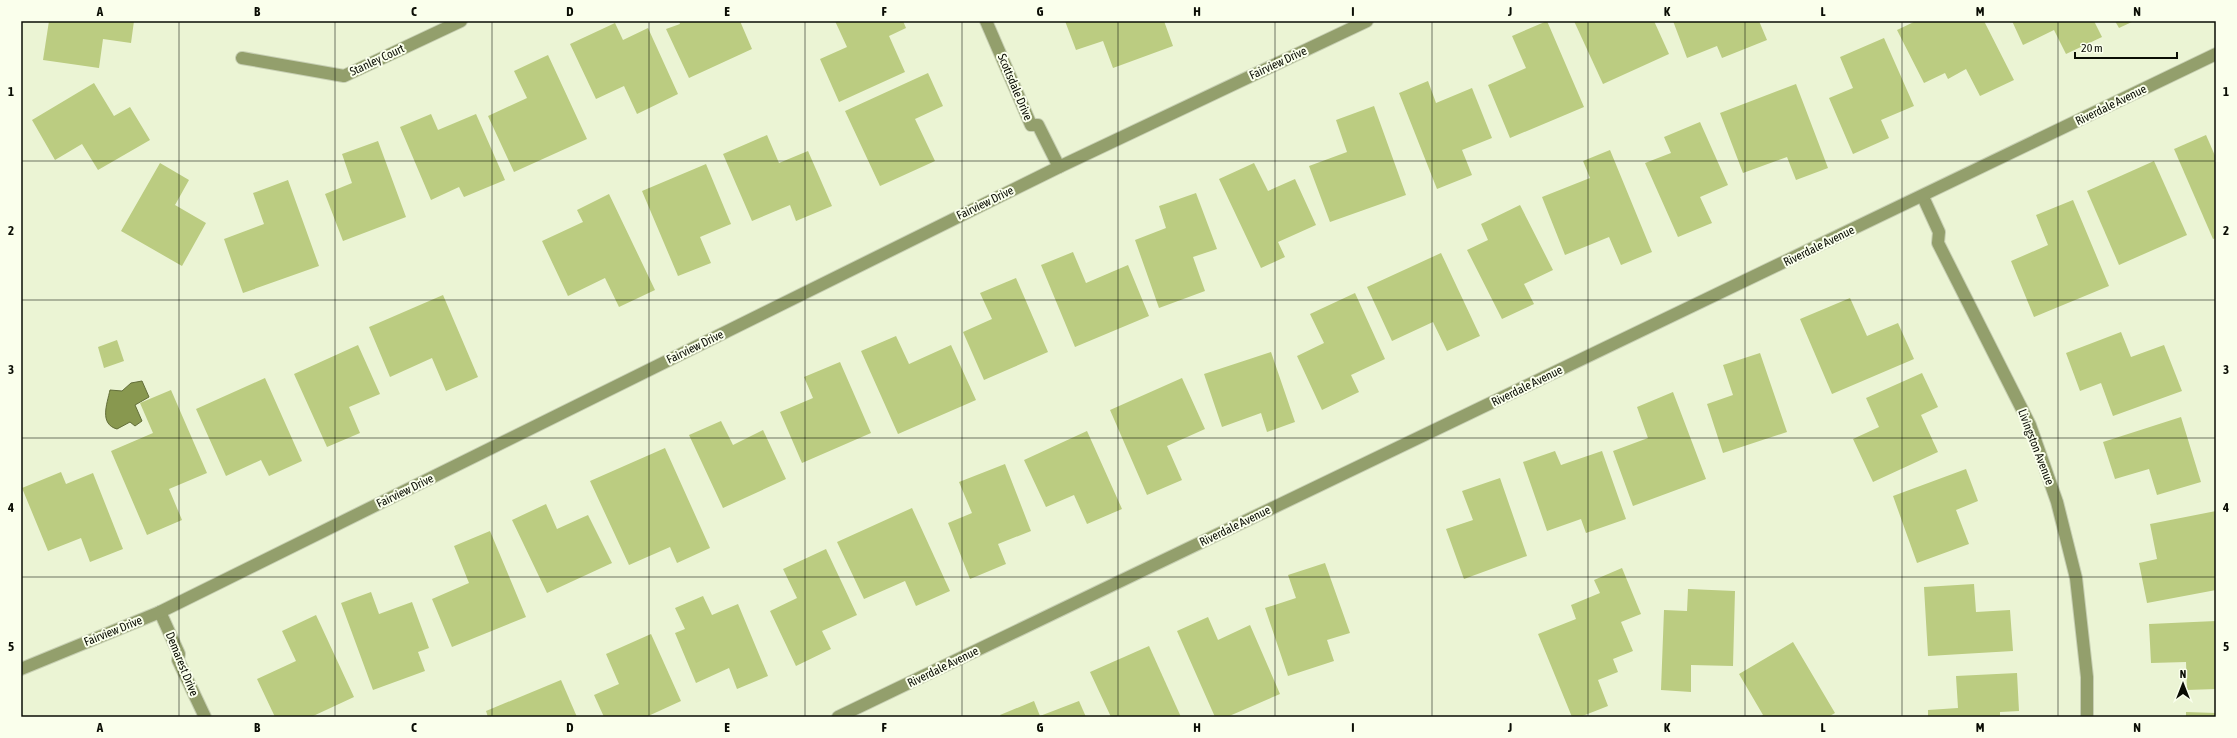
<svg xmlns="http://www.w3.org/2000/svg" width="2237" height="738" viewBox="0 0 2237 738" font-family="'Asap Condensed',sans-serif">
<rect width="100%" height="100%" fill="#ebf4d4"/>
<path fill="#88984f" stroke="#626e38" d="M142 381 149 397 135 405 142 421 135 426 130 422 117 429C99 424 107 404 110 390L122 391 131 383Z"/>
<g fill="#bbcc81">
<path d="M49 21H134L131 43 103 39 99 68 43 60Z"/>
<path d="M679 21H740L752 49 689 78 666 29 680 24Z"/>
<path d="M835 21H903L906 28 889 36 905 72 839 102 820 59 847 47Z"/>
<path d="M1065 21H1164L1173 46 1113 68 1103 41 1076 50Z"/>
<path d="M1547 21 1584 107 1510 138 1488 85 1526 68 1512 36Z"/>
<path d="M1574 21H1654L1669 54 1603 84Z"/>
<path d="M1673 21H1759L1767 40 1722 58 1717 46 1687 58Z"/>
<path d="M1916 21H1984L2014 80 1980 96 1966 69 1948 79 1945 73 1924 83 1897 30Z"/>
<path d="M2012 21H2094L2102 37 2066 54 2054 30 2023 45Z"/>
<path d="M2115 21H2134L2119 28Z"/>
<path d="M615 23 623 40 648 28 678 94 637 114 624 86 596 99 570 44Z"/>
<path d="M1884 38 1914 106 1881 120 1889 138 1853 154 1829 98 1853 88 1840 57Z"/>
<path d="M548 55 587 139 514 172 488 116 527 98 514 71Z"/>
<path d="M928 73 943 106 915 119 935 161 880 186 845 111Z"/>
<path d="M1428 81 1436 103 1472 88 1492 138 1462 150 1472 175 1437 189 1399 93Z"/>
<path d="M94 83 114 116 130 107 150 140 98 170 82 144 55 160 32 120Z"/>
<path d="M1796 84 1828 168 1796 180 1787 157 1743 173 1720 113Z"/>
<path d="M1374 106 1406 195 1330 222 1309 166 1347 152 1336 120Z"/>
<path d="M431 114 438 130 476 114 505 180 464 197 459 187 431 200 400 127Z"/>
<path d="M1700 122 1728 185 1700 197 1712 223 1678 237 1645 163 1671 153 1664 137Z"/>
<path d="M767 135 779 163 808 151 832 206 796 221 790 205 752 221 723 154Z"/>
<path d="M2206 135 2216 158V238L2213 239 2174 149Z"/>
<path d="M378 141 406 217 343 241 325 194 352 183 342 154Z"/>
<path d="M1610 150 1652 252 1621 265 1609 237 1565 255 1542 197 1590 178 1583 161Z"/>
<path d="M2154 161 2187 235 2119 265 2087 191Z"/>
<path d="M160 163 189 180 175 205 206 223 182 266 121 231Z"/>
<path d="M1254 163 1268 191 1295 179 1316 225 1278 242 1285 257 1261 268 1219 179Z"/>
<path d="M706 164 731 224 700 237 711 263 678 276 642 191Z"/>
<path d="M288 180 319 266 243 293 224 239 264 224 253 193Z"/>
<path d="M1196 193 1217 249 1193 257 1205 291 1159 308 1135 240 1166 228 1159 206Z"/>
<path d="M609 194 655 290 619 307 605 278 568 296 542 241 583 222 577 210Z"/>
<path d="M2073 200 2109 286 2034 317 2011 261 2048 245 2036 215Z"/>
<path d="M1520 205 1553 270 1524 284 1534 304 1502 319 1467 250 1488 240 1481 224Z"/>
<path d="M1073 252 1086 283 1128 265 1149 316 1075 347 1041 265Z"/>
<path d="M1441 253 1480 336 1447 351 1433 322 1392 341 1367 287Z"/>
<path d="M1016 278 1048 352 984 380 963 332 992 319 980 293Z"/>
<path d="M1355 293 1385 359 1351 375 1359 392 1322 410 1297 356 1324 343 1310 314Z"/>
<path d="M443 295 478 377 446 391 432 358 390 377 369 327Z"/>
<path d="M1850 298 1867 336 1898 323 1914 359 1832 394 1800 319Z"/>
<path d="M2121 332 2131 357 2164 345 2182 391 2113 416 2101 383 2080 391 2066 353Z"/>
<path d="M896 336 909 364 951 345 976 400 898 434 861 351Z"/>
<path d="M117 340 124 361 104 368 98 347Z"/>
<path d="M358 345 380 394 349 407 360 433 327 447 294 374Z"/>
<path d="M1271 352 1295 422 1267 432 1261 413 1222 427 1204 374Z"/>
<path d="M1760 353 1787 432 1723 453 1707 404 1733 395 1723 365Z"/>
<path d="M840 362 871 433 802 463 780 412 813 398 804 377Z"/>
<path d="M1922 373 1938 407 1921 415 1938 452 1873 482 1853 439 1879 427 1866 398Z"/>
<path d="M265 378 302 461 269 476 261 460 226 476 196 409Z"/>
<path d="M1182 378 1205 429 1167 446 1182 480 1147 495 1110 410Z"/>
<path d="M171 390 207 473 169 489 182 520 147 535 111 451 153 433 140 403Z"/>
<path d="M1673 392 1706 479 1633 506 1613 451 1648 438 1637 407Z"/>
<path d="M2181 417 2201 482 2157 495 2149 469 2115 479 2103 442Z"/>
<path d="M721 421 733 445 763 430 786 479 723 508 689 435Z"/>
<path d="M1087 431 1122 509 1087 524 1074 495 1046 507 1024 460Z"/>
<path d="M665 448 710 548 677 563 670 547 629 565 590 481Z"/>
<path d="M1555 451 1561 465 1602 451 1626 519 1586 533 1581 519 1547 531 1523 462Z"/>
<path d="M1005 464 1031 531 998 544 1006 564 970 579 948 523 972 513 959 482Z"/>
<path d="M1966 469 1978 501 1956 510 1969 544 1917 563 1893 496Z"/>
<path d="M61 472 66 484 93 473 123 549 90 562 81 538 48 551 22 488Z"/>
<path d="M1500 478 1527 556 1464 579 1446 529 1473 520 1462 491Z"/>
<path d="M546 504 557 529 588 515 612 563 547 593 512 520Z"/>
<path d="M912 508 950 591 916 606 905 581 864 599 837 542Z"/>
<path d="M2216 511V590L2147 603 2139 563 2157 559 2150 524Z"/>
<path d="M490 531 526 617 452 647 432 599 469 583 454 546Z"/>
<path d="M826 549 857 615 822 631 831 649 796 666 770 611 797 598 783 569Z"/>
<path d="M1325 563 1350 633 1327 640 1334 661 1288 676 1265 608 1296 598 1288 575Z"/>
<path d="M1622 568 1641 614 1621 622 1633 651 1613 659 1618 672 1598 680 1608 706 1580 717H1572L1538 634 1576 619 1571 605 1600 593 1594 580Z"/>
<path d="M1974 584 1976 612 2010 610 2013 651 1928 656 1924 587Z"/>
<path d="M1688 589 1735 591 1733 666 1691 665V692L1661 690 1664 610 1687 611Z"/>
<path d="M371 592 379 614 412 602 429 648 418 652 425 671 373 690 341 603Z"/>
<path d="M703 596 712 615 738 604 768 676 737 689 729 668 696 683 675 633 685 629 675 608Z"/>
<path d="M316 615 354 697 311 717H275L257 679 296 661 282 631Z"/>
<path d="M1208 617 1218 640 1250 625 1280 694 1227 717H1215L1177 631Z"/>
<path d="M2216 621V689L2187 690 2186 662 2151 663 2149 624Z"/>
<path d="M651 634 681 701 646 717H604L594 695 619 684 606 654Z"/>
<path d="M1793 642 1835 713 1828 717H1759L1763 715 1739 674Z"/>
<path d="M1149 646 1181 717H1111L1090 672Z"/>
<path d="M2017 673 2019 711 2000 712V717H1928V710L1958 708 1956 676Z"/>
<path d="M561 680 577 717H488L486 711Z"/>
<path d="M1034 701 1040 716 1079 701 1086 717H1001L1000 715Z"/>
<path d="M2186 712 2216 713V717H2186Z"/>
</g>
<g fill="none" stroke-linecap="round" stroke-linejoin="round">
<g stroke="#c7cfb3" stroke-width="14">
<g id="street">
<path d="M986 21 1031 125H1038L1059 167"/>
<path d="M242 58 344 76 461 21"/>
<path d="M1923 197 1939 232 1938 243 2030 425 2057 502 2076 578 2087 677V717"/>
<path d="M160 612 179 654 178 660 205 717"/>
<path d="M21 669 160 612 1059 167 1367 21"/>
<path d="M838 717 2216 54"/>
</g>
</g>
<use href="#street" stroke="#939f6c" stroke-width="12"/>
</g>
<path fill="none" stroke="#0a0d04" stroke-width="1" stroke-opacity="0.55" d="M179 21V717M335 21V717M492 21V717M649 21V717M805 21V717M962 21V717M1118 21V717M1275 21V717M1432 21V717M1588 21V717M1745 21V717M1902 21V717M2058 21V717M21 161H2216M21 300H2216M21 438H2216M21 577H2216"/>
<g text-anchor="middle" stroke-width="4" stroke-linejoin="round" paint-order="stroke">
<g font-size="12" fill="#0a0d04" stroke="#faffec">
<text transform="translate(377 60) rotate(-25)" y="4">Stanley Court</text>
<text transform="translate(1278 63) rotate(-25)" y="4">Fairview Drive</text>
<text transform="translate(1015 87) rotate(67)" y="4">Scottsdale Drive</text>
<text transform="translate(2111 105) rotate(-26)" y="4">Riverdale Avenue</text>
<text transform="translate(985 203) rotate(-26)" y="4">Fairview Drive</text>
<text transform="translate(1819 246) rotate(-26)" y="4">Riverdale Avenue</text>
<text transform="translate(695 347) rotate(-26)" y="4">Fairview Drive</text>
<text transform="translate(1527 386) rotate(-26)" y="4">Riverdale Avenue</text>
<text transform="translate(2036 447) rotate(69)" y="4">Livingston Avenue</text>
<text transform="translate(405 491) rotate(-26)" y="4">Fairview Drive</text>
<text transform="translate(1235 526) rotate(-26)" y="4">Riverdale Avenue</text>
<text transform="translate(113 631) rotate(-22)" y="4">Fairview Drive</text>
<text transform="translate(182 664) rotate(68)" y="4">Demarest Drive</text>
<text transform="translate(943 667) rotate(-26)" y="4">Riverdale Avenue</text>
</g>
</g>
<rect width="2237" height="738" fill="none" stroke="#faffec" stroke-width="44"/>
<g transform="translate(2183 684)" stroke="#faffec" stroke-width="3" paint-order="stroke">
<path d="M0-3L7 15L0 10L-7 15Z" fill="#0a0d04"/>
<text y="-6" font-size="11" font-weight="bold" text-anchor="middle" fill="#0a0d04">N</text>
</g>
<path d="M2075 52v6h102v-6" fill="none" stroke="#0a0d04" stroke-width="2"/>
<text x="2081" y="52" font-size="12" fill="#0a0d04" stroke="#faffec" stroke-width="3" paint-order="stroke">20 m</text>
<rect x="22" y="22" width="2193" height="694" fill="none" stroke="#0a0d04" stroke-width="1.5"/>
<g font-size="13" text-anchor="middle" font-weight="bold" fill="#0a0d04">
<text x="100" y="16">A</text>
<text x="257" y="16">B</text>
<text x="414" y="16">C</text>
<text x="570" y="16">D</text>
<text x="727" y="16">E</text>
<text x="884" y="16">F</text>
<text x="1040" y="16">G</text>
<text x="1197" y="16">H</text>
<text x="1353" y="16">I</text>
<text x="1510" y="16">J</text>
<text x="1667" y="16">K</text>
<text x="1823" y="16">L</text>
<text x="1980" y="16">M</text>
<text x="2137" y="16">N</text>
<text x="11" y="96">1</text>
<text x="2226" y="96">1</text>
<text x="11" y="235">2</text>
<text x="2226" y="235">2</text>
<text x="11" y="374">3</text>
<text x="2226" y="374">3</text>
<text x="11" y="512">4</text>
<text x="2226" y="512">4</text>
<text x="11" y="651">5</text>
<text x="2226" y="651">5</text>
<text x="100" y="732">A</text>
<text x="257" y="732">B</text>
<text x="414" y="732">C</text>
<text x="570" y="732">D</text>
<text x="727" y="732">E</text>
<text x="884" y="732">F</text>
<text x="1040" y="732">G</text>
<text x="1197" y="732">H</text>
<text x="1353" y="732">I</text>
<text x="1510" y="732">J</text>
<text x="1667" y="732">K</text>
<text x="1823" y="732">L</text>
<text x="1980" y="732">M</text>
<text x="2137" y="732">N</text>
</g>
</svg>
